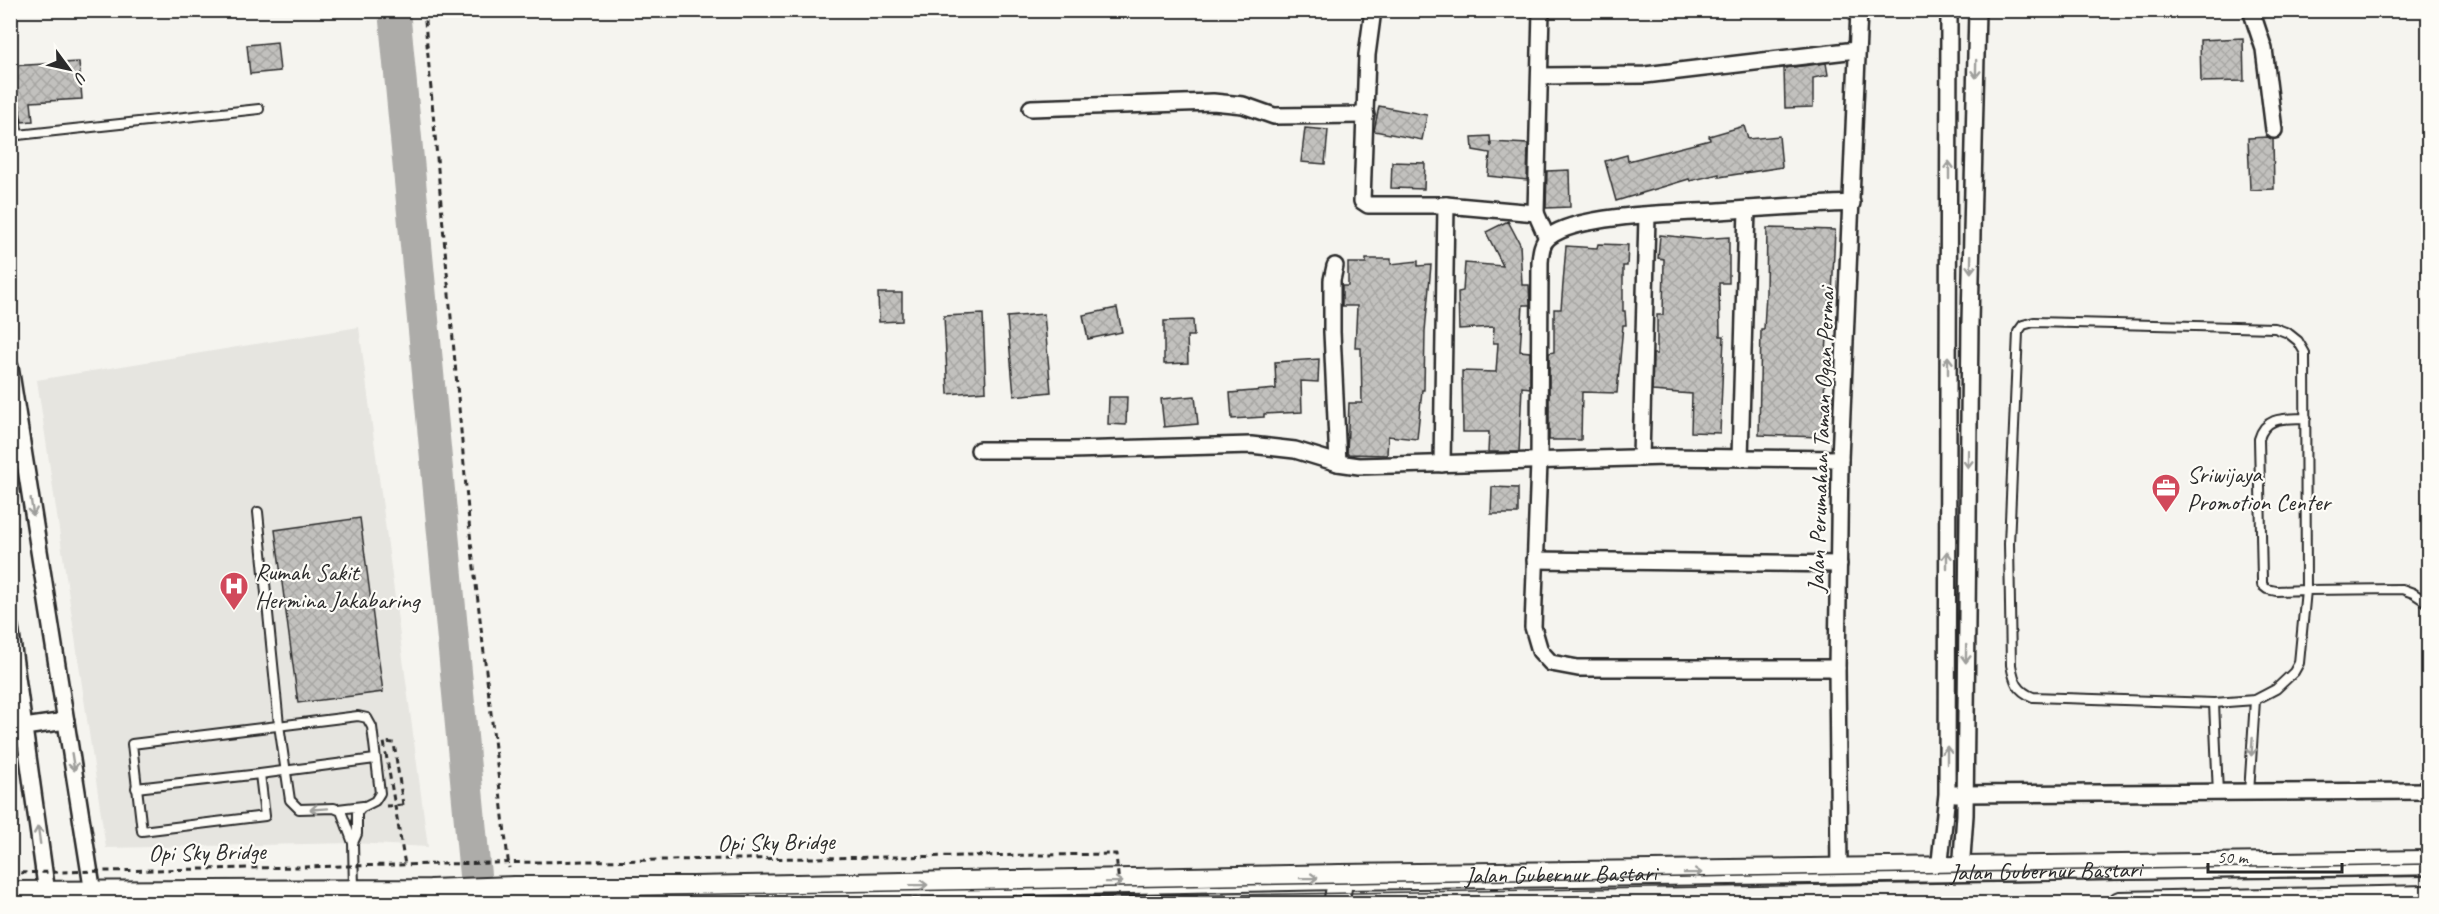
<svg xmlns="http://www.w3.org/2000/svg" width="2439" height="914" viewBox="0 0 2439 914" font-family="Caveat,sans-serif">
<defs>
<pattern id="building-cross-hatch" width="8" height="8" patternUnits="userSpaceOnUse" patternTransform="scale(1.5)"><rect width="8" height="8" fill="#c2c1be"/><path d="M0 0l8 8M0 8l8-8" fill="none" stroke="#a7a6a3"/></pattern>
</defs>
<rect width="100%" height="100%" fill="#f5f4ef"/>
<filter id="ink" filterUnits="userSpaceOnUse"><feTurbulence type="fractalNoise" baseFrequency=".0167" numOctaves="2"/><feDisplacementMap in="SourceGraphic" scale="12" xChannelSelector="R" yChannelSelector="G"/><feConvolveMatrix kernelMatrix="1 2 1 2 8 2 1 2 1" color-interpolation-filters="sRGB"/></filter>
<g filter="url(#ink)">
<path fill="#e6e5e0" d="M359 327 428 847 353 843 106 848 37 380Z"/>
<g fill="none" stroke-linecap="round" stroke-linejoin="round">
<path stroke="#adaca9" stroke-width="32" d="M394 10 475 875"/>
</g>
<g fill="url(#building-cross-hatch)" stroke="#2b2b2b" stroke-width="1.5">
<path d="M2243 38 2244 81 2201 82 2200 40Z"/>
<path d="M277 42 280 71 250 74 247 45Z"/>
<path d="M79 62 82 99 31 102 33 121 22 122 16 88 10 84V66Z"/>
<path d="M1826 63 1828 75 1813 78V107L1785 108 1784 68Z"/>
<path d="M1379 106 1427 115 1422 140 1374 131Z"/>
<path d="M1744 126 1748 139 1779 136 1782 167 1719 177V174L1690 181 1689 179 1616 201 1605 161 1627 155 1628 161 1710 140 1709 136Z"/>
<path d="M1305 128 1328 130 1325 164 1301 162Z"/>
<path d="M1490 136 1491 147V142L1528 144 1527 180 1488 176 1490 153 1473 150 1472 137Z"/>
<path d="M2268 137 2273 139 2274 189 2250 190 2248 138Z"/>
<path d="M1392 162 1425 163 1424 189 1391 188Z"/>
<path d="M1569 170 1570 207 1546 208 1547 171Z"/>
<path d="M1508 221 1520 244 1522 285H1529L1530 305H1523L1520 351 1530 352V388L1522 387 1519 452H1488L1489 432H1463L1462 371 1496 372 1498 343H1493L1494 327 1459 329 1458 292 1463 291 1465 263 1503 266 1486 232Z"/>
<path d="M1767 228 1835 230 1832 296H1829L1822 437 1759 435 1761 329H1764L1766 292Z"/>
<path d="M1660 235 1700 239 1729 237V283H1719L1720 336H1724L1720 433 1691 432 1692 394 1652 391 1653 354H1657V315H1663L1664 259 1658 258Z"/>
<path d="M1598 244 1628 245 1627 266H1623V311H1625L1626 325H1623L1617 393 1582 392 1581 440H1549V353L1554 352V309H1561L1566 246 1597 248Z"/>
<path d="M1366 259H1391V264L1418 261V266L1431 265 1425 331 1424 390H1422L1417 439 1388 436 1387 455 1347 454 1349 403H1362L1361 348H1355L1357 306H1342V286H1348V263H1366Z"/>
<path d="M878 293H902V321L879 322Z"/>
<path d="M1117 308 1122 332 1088 339 1083 315Z"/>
<path d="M983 314 986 391 948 394 944 316Z"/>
<path d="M1044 314 1051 392 1014 396 1007 317Z"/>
<path d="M1193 320 1194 336H1187L1188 363 1164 364V321Z"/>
<path d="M1319 359 1318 382 1301 381 1302 412 1264 414V417L1232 419 1230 393 1276 389 1275 362Z"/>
<path d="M1195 396 1198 424 1164 427 1161 399Z"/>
<path d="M1109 397H1127L1126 425 1108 424Z"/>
<path d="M1492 487 1518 488V514H1491Z"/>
<path d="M360 518 383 692 298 703 275 530Z"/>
<path d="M1209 894V903H844V900Z"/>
</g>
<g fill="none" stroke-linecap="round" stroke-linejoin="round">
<g stroke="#2b2b2b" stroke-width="12">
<g id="service">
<path d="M10 90 18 135 10 137"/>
<path d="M18 135 259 109"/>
<path d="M2306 418C2286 419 2266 415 2259 439L2262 580V585L2267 589 2276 591 2306 590 2305 353 2298 341 2288 333 2275 328 2034 322 2023 325 2018 332 2009 544 2011 665C2014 681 2017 691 2033 697L2214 703 2255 700 2276 689 2294 672 2299 663 2306 590 2402 589 2413 593 2428 603"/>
<path d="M258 512 279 725 290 800 299 809 334 808 341 811 353 843"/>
<path d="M2214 703 2218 794"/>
<path d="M136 788 260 774"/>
<path d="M2249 793 2255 700"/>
<path d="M10 805 13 818 10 828"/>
<path d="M338 809 363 806"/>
<path d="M354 889 353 843 357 834V813L361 808 375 801 380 793 372 727 367 718 358 716 132 744 142 831 265 816 260 774 375 759"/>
</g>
</g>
<g stroke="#2b2b2b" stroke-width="20">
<g id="minor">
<path d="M1373 10 1367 55 1362 201 1368 205H1446L1536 213 1547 238"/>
<path d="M2251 10 2264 49 2274 130"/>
<path d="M1541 76 1645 75 1856 50"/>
<path d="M1031 108 1213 102 1243 105 1274 116 1366 115"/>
<path d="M1536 213 1541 10"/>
<path d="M1335 266 1332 280V332L1338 463"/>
<path d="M10 367 93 893"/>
<path d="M979 450H1072L1251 445 1295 450 1338 463 1359 466 1666 457 1840 459"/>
<path d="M1641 458 1647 216"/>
<path d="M1740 458 1747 209"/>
<path d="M1442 464 1446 205"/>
<path d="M1535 560 1839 564"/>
<path d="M10 627 47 893"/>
<path d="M1837 668H1578L1551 663 1540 651 1533 627 1539 462 1540 262C1541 253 1541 243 1549 237 1577 214 1680 213 1719 211 1763 208 1808 205 1852 203"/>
<path d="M24 727 66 721"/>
<path d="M1955 794 2428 791"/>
<path d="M1939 871 1947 794 1949 10"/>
<path d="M1961 871 1965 815 1970 322 1977 10"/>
<path d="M1839 872 1837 668 1840 459 1859 10"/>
</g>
</g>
<g stroke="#2b2b2b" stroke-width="28">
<g id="trunk">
<path id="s1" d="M10 894 430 892 514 889H693L1341 877 2428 863"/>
<path d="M1336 904 1341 877"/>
<path d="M2120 904 2428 898"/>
</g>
</g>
<g stroke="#2b2b2b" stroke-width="3" stroke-dasharray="6 4.5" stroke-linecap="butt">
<path d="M424 10 470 533 509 868"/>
<path d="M386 806 403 805"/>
</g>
<use href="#service" stroke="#fdfcf7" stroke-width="8"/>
<use href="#minor" stroke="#fdfcf7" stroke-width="15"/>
<use href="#trunk" stroke="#fdfcf7" stroke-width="24"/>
<g stroke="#2b2b2b" stroke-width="1.5">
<path id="s2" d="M614 896 2428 864"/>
<path d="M698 904 2428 875"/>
</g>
<g stroke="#2b2b2b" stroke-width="3" stroke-dasharray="6 4.5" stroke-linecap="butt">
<path d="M403 805 394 743 384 742 405 865"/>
<path d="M10 873 587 861 1116 854 1119 885"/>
</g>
</g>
<defs><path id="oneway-shaft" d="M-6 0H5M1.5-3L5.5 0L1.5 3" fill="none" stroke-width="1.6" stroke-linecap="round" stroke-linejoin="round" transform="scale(1.5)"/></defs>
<g stroke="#9e9e9b">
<use href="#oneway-shaft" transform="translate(1976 69) rotate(91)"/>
<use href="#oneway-shaft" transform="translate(1949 170) rotate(-90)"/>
<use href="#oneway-shaft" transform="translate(1971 264) rotate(91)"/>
<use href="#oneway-shaft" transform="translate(1948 365) rotate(-90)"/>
<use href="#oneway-shaft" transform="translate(1968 459) rotate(91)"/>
<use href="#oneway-shaft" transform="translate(32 507) rotate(81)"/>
<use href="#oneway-shaft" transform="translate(1947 560) rotate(-90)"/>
<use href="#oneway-shaft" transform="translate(1966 654) rotate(91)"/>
<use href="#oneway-shaft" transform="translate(2252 747) rotate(94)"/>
<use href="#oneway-shaft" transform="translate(1947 755) rotate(-90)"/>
<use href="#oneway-shaft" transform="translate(73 762) rotate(81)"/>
<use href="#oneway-shaft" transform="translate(319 809) rotate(176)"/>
<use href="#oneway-shaft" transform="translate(39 835) rotate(-98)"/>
<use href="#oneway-shaft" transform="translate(1693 873) rotate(-1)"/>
<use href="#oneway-shaft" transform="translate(1309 878) rotate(-1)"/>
<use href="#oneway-shaft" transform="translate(1114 882) rotate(-1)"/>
<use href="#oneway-shaft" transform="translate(919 885) rotate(-1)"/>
</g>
</g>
<defs>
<g id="office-pin" transform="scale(1.5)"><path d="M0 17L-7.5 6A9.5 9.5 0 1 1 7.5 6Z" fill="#d1495b" stroke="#fdfcf7"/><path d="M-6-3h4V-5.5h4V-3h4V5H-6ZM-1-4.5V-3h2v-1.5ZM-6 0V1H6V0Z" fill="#fff"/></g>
<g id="hospital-pin" transform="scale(1.5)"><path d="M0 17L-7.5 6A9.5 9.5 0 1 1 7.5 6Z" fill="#d1495b" stroke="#fdfcf7"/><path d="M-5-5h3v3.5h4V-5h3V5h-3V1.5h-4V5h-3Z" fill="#fff"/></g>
</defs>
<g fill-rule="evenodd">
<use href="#office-pin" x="2166" y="488"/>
<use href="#hospital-pin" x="234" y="586"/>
</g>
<g text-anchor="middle" stroke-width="4.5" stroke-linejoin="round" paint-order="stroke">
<g font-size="24" fill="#2b2b2b" stroke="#fdfcf7">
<text transform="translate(1821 440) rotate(-88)" y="8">Jalan Perumahan Taman Ogan Permai</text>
<text transform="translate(776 842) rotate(-1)" y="8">Opi Sky Bridge</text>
<text transform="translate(207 852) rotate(-1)" y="8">Opi Sky Bridge</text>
<text dy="8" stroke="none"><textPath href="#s2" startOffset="1432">Jalan Gubernur Bastari</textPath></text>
<text dy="8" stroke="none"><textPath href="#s1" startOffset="1551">Jalan Gubernur Bastari</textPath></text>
</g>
<g font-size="24" fill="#2b2b2b" stroke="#fdfcf7" text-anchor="start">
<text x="2187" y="482">Sriwijaya<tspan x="2187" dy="28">Promotion Center</tspan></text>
<text x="255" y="580">Rumah Sakit<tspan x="255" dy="28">Hermina Jakabaring</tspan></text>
</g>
</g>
<rect width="2439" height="914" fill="none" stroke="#fdfcf7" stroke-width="36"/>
<rect x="18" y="18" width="2403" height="878" fill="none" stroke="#2b2b2b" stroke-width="2" filter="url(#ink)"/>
<g transform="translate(69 69) rotate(123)" stroke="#fdfcf7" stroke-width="4.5" paint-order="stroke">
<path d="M0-4.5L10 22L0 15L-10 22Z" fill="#2b2b2b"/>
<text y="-9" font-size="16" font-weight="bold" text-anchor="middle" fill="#2b2b2b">U</text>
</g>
<path d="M2208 863v9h134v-9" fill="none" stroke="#2b2b2b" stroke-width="3"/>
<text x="2217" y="863" font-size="18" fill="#2b2b2b" stroke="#fdfcf7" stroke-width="4.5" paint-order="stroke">50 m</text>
</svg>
